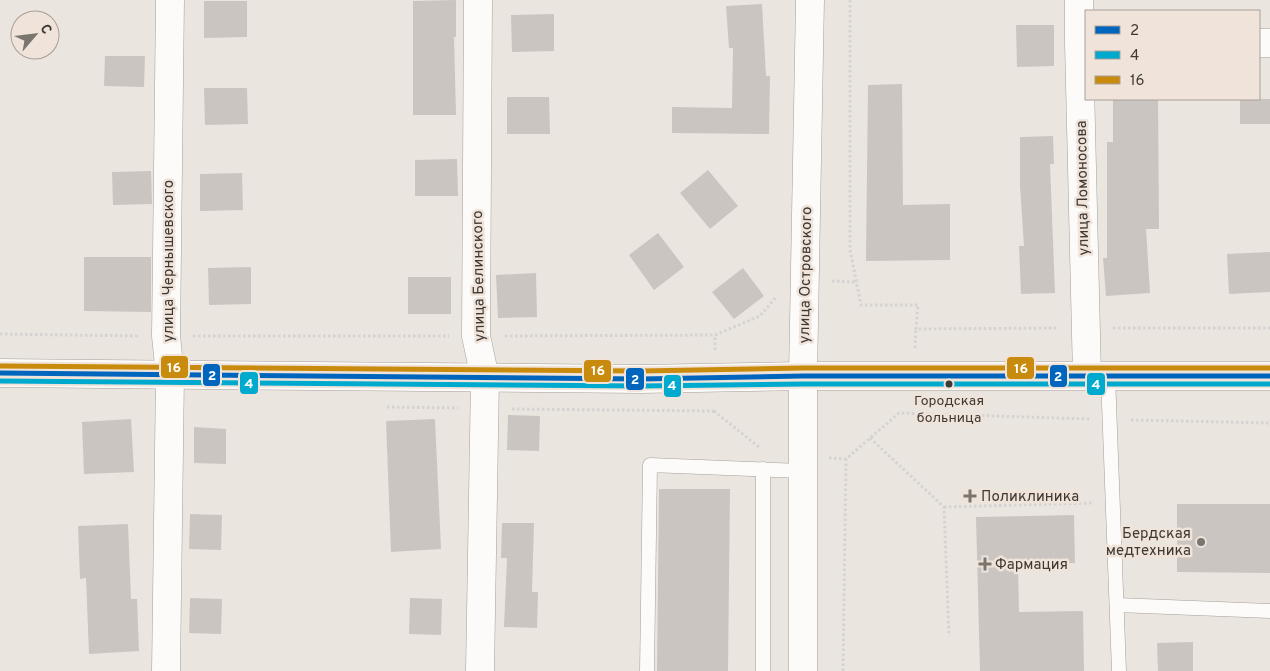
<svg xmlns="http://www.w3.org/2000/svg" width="1270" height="671" viewBox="0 0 1270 671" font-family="Overpass,sans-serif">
<rect width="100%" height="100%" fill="#ebe5df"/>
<g fill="#cac5c1">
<path d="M456 0V37H454L456 115H413V1Z"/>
<path d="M204 1H247V37L204 38Z"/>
<path d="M762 4 766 76H770L769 134 672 133V107L732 108 733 48H729L726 6Z"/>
<path d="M554 14V51L512 52 511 15Z"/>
<path d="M1016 25H1054V66L1017 67Z"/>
<path d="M105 56H145L144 87 104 86Z"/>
<path d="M902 84 903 205 950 204V260L866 261 868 85Z"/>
<path d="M204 88H247L248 124 205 125Z"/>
<path d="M507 97H549L550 134H507Z"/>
<path d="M1113 99H1158L1159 229H1146L1150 293 1106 296 1103 258H1107V142H1113Z"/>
<rect x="1240" y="99" width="30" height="25"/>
<path d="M1053 136 1054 164H1050L1055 293 1021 294 1019 246H1024L1020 186V137Z"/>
<path d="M457 159 458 196H415V160Z"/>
<path d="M708 170 738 206 710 229 680 193Z"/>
<path d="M151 171 152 204 113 205 112 172Z"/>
<path d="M242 173 243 210 200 211V174Z"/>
<path d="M658 233 684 267 654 290 629 255Z"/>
<path d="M1270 252V292L1229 294 1227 254Z"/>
<path d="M84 257H151V312L84 311Z"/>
<path d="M251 267V304L209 305 208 268Z"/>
<path d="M743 268 764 296 734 319 712 292Z"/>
<path d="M536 273 537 317 498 318 496 275Z"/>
<rect x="408" y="277" width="43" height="37"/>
<path d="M508 415 540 416 539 451 507 450Z"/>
<path d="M131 419 134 472 84 474 82 422Z"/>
<path d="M435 419 441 549 391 552 386 421Z"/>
<path d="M194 427 226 429V464L194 463Z"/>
<path d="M659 489H730L728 671H657Z"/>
<path d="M1177 504H1270V573L1177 572Z"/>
<path d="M190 514 222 515 221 550 189 549Z"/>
<path d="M1074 515 1075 563 1018 564 1019 612 1083 611 1084 671H980L976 517Z"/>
<path d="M502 523H534L532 592H538L537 628 504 627 507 558H501Z"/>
<path d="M128 524 131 599H137L139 651 89 654 86 578 80 579 78 526Z"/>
<path d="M190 598 222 599 221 634 189 633Z"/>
<path d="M410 598 442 599 441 635 409 634Z"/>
<path d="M1193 642V671H1158L1157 643Z"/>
</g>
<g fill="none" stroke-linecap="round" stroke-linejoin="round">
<g stroke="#a49f9a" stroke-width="15">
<g id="lane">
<path d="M1108 376 1119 671"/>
<path d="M1117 605 1270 611"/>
<path d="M647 671 650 465 802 471"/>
<path d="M763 671V469"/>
</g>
</g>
<g stroke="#a49f9a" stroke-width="29">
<g id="street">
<path d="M478 0 476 336 485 378 480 671"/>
<path d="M1079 0V43L1087 376"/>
<path d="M1259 43H1270"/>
<path d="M166 671 170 375 166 336 170 0"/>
</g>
</g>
<g stroke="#a49f9a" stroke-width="29">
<g id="secondary">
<path d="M0 373 641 379 803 376H1270"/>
<path d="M803 671V376L810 0"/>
</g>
</g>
<g stroke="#d5d3d1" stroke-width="3" stroke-dasharray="2.5 2.5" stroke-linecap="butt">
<path d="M850 0V250L861 305H918L916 329 1059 328"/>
<path d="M832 281 856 282"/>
<path d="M1113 328H1270"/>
<path d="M0 334 139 336"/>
<path d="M193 336H449"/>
<path d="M505 336 715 335 760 316 776 297"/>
<path d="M915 348 916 329"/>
<path d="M715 350V335"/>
<path d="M387 407 458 408"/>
<path d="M512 409 714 411"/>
<path d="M714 411 760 448"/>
<path d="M1131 420 1270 423"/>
<path d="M870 438 944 507 949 636"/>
<path d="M829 458 846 459"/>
<path d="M944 507 1093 503"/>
<path d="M843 671 846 459 899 413 1089 419"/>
</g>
<use href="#lane" stroke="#fcfbfa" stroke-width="14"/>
<use href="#street" stroke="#fcfbfa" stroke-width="28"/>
<use href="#secondary" stroke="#fcfbfa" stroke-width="28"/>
<g stroke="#f0e4da" stroke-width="9">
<path id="bus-1" d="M0 373 641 379 803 376H1270"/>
</g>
<g stroke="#f0e4da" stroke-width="9">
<path id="bus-2" d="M0 381 641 386 803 384H1270"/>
</g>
<g stroke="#f0e4da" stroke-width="9">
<path id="bus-3" d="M0 366 641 371 803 368H1270"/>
</g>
<use href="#bus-1" stroke="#0065bd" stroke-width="5"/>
<use href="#bus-2" stroke="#00a9ce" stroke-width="5"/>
<use href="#bus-3" stroke="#c98b0d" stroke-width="5"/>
</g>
<circle fill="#3e3935" stroke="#f0e4da" stroke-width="2" cx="949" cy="384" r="4.5"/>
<g fill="#7b7570" stroke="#f0e4da" stroke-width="2">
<path d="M967.5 488.5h5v5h5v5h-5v5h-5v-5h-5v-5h5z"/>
<circle cx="1201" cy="542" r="5"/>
<path d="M982.5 556.5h5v5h5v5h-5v5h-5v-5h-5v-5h5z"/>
</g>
<g text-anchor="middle" stroke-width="5" stroke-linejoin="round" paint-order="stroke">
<g font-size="14" fill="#3e3935" stroke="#f0e4da">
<text x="949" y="405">Городская<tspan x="949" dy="17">больница</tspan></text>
</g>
<g font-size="15" fill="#3e3935" stroke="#f0e4da">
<text transform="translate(1082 188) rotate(-91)" y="5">улица Ломоносова</text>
<text transform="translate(168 261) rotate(-90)" y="5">улица Чернышевского</text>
<text transform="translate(805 275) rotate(-89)" y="5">улица Островского</text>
<text transform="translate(478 276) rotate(-91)" y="5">улица Белинского</text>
</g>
<g font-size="15" fill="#3e3935" stroke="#f0e4da" text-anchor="start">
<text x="981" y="501">Поликлиника</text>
<text x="1191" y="538" text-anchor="end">Бердская<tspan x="1191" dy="17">медтехника</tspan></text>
<text x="995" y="569">Фармация</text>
</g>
</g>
<g stroke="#f0e4da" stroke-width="2">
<rect x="160" y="355" width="29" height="24" rx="5" fill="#c98b0d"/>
<rect x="1006" y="356" width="29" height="24" rx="5" fill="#c98b0d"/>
<rect x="583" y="359" width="29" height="24" rx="5" fill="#c98b0d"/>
<rect x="202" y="363" width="19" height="24" rx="5" fill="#0065bd"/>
<rect x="1049" y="364" width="19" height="24" rx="5" fill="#0065bd"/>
<rect x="625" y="367" width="20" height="24" rx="5" fill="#0065bd"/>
<rect x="239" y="371" width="20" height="24" rx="5" fill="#00a9ce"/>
<rect x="1086" y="372" width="20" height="24" rx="5" fill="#00a9ce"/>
<rect x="663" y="374" width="19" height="24" rx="5" fill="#00a9ce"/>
</g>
<g font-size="14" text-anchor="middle" font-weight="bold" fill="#fff">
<text x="174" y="372">16</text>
<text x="1021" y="373">16</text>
<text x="598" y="375">16</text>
<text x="212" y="380">2</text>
<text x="1058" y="381">2</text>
<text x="635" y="384">2</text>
<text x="249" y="388">4</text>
<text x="1096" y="389">4</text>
<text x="672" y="390">4</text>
</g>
<rect x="1085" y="10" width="175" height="90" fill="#f0e4da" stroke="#a9a098"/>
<rect x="1095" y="26" width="25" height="8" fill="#0065bd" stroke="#a9a098"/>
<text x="1130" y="35" font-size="15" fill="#3e3935">2</text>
<rect x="1095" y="51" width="25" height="8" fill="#00a9ce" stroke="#a9a098"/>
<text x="1130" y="60" font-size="15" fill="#3e3935">4</text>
<rect x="1095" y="76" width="25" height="8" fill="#c98b0d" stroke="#a9a098"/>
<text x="1130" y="85" font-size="15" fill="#3e3935">16</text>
<g transform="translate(35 35) rotate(62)"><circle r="24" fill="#f0e4da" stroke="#a9a098"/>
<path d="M0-4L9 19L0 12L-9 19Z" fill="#7b7570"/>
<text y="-8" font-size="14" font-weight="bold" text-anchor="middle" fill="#3e3935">С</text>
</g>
</svg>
